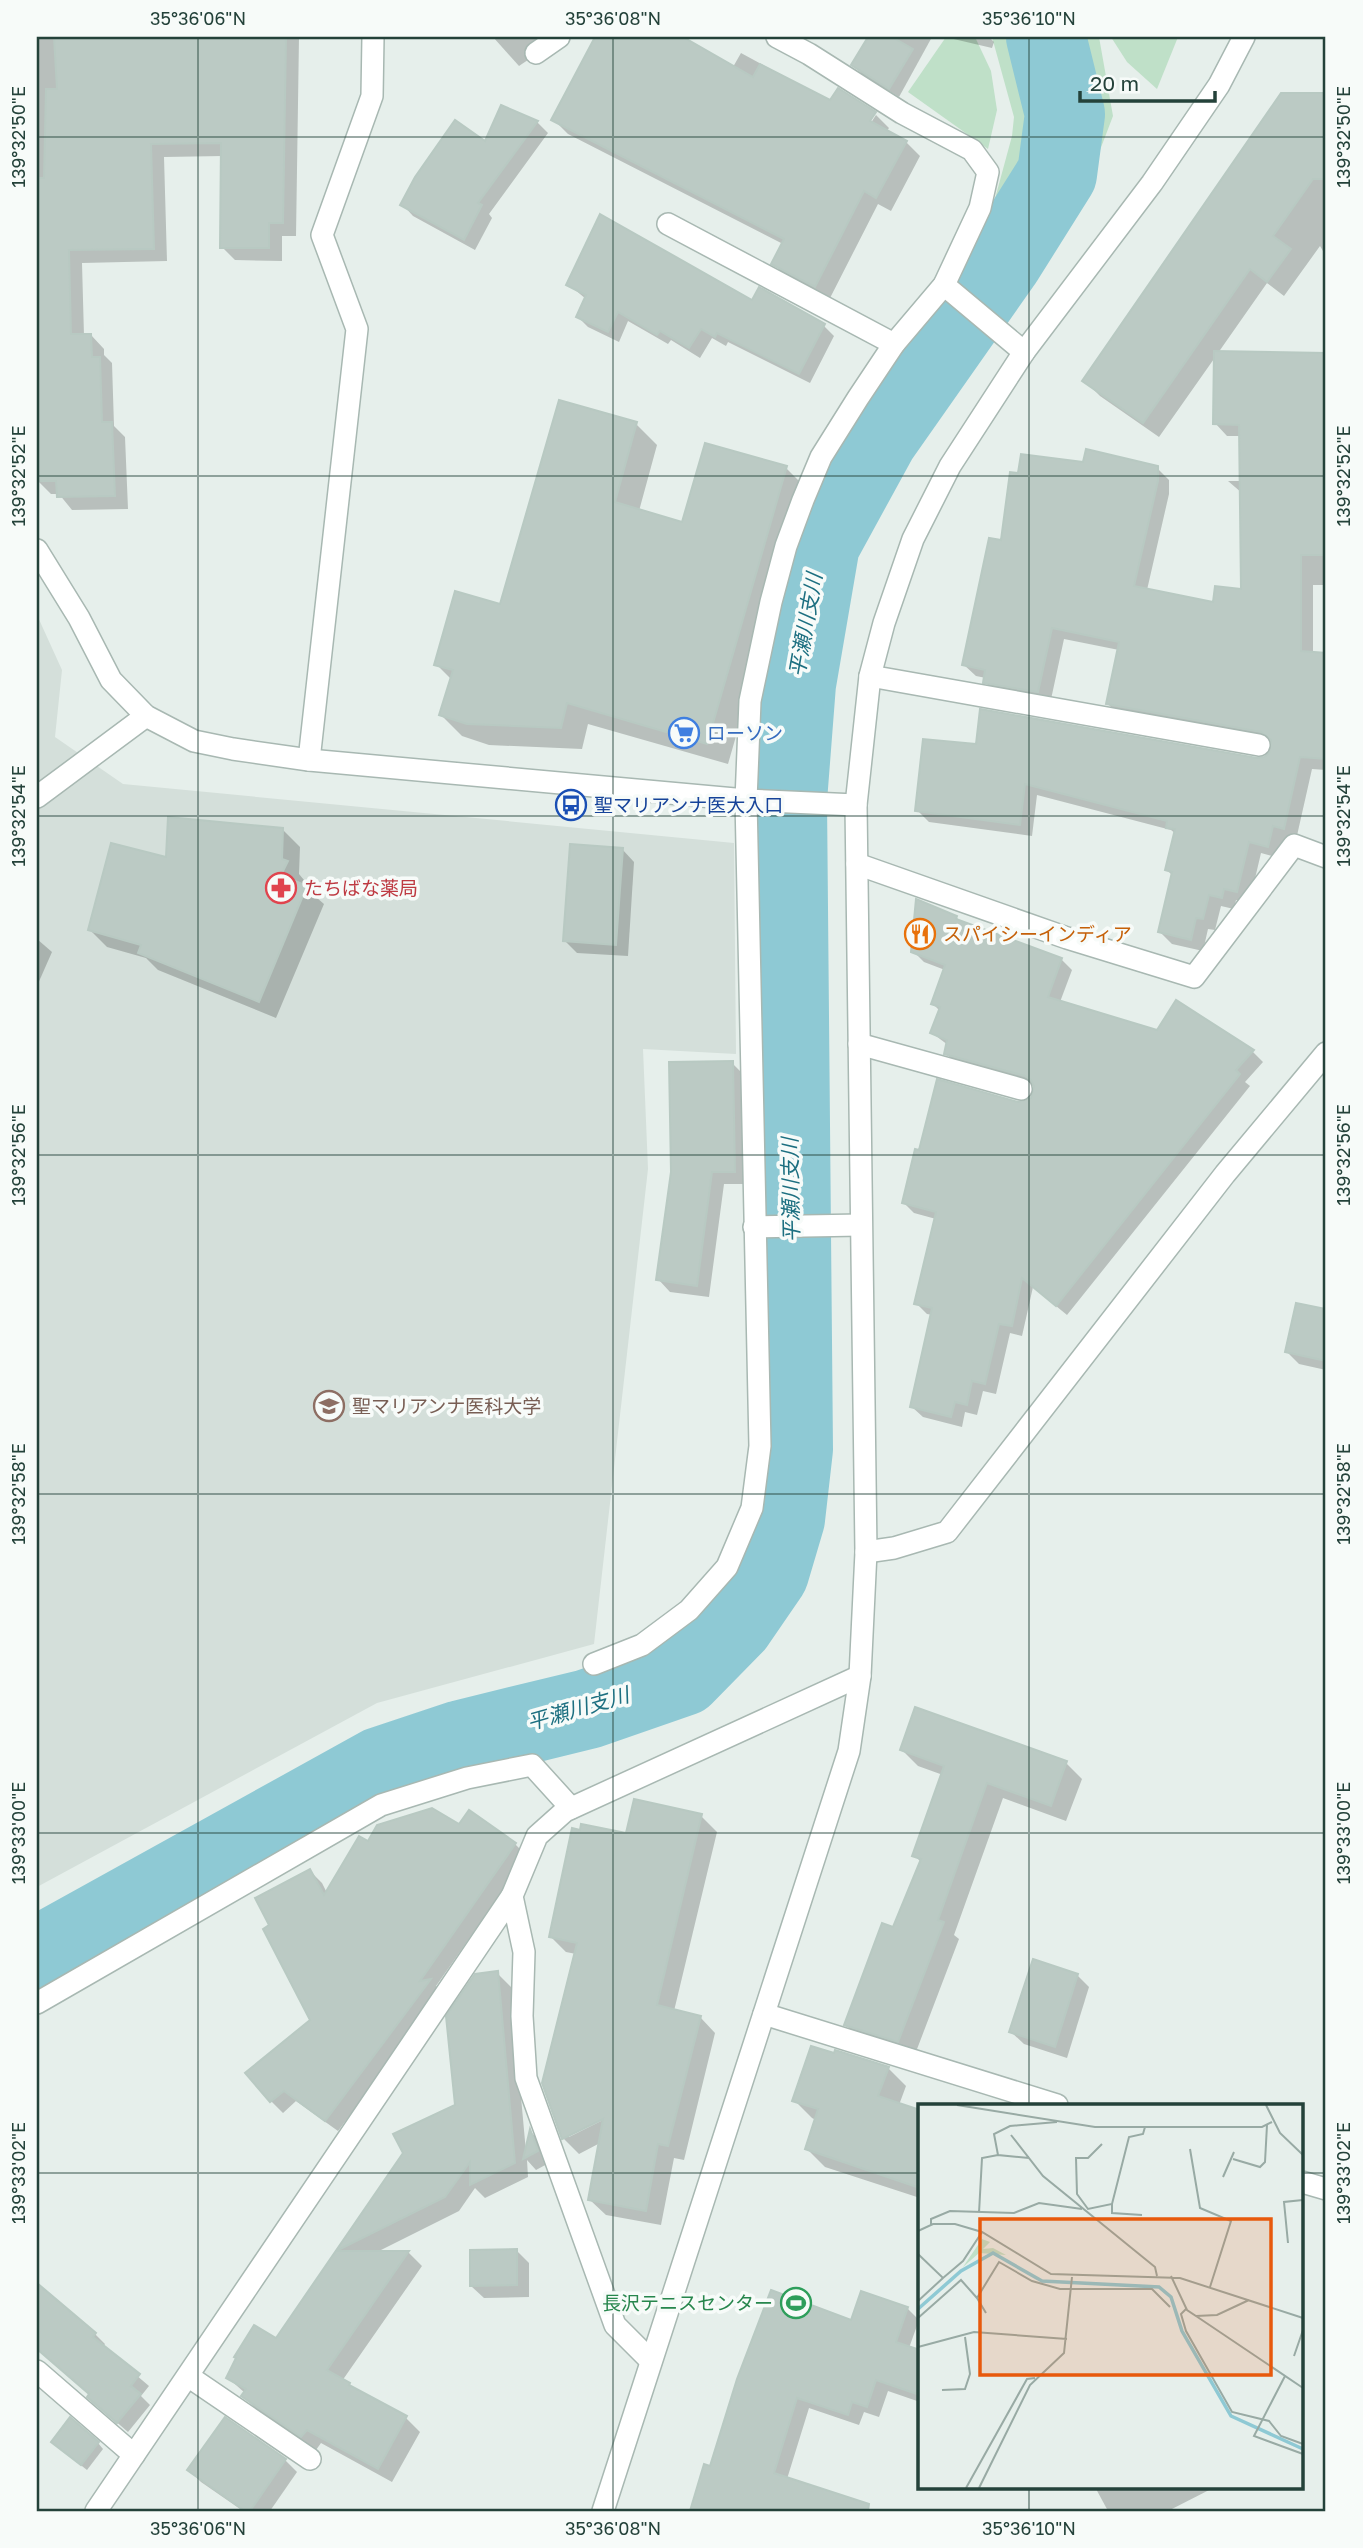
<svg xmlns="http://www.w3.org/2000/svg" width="1363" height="2548" viewBox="0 0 1363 2548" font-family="'Golos Text','Noto Sans JP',sans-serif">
<rect width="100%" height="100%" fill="#e6efeb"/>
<path fill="#d4dfda" d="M37 615 62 670 55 737 123 784 734 843 736 1054 643 1049 648 1169 594 1644 377 1703 37 1887Z"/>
<g fill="#bfe0c8">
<path d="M946 37H975L991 71 997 110 988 149 908 92Z"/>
<path d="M992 37H1033L1046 87 1057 147 1047 177 998 248 974 276 1012 136 1014 117Z"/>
<path d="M1058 37H1099L1113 116 1092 171 1044 231 1041 223 1078 143 1071 86Z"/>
<path d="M1111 37H1178L1157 89 1127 62Z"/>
</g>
<g fill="#0003" fill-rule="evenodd">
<path d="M37 37H299L296 236H282V261L235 260 222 247 223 156 164 157 167 261 82 263 84 336 91 335 104 349V355L112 363 114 426 125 437 128 509 72 510 59 494H51L38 481 37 421 42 415H37Z"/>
<path d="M493 37H562L519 66Z"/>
<path d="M597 37H678L733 67 741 53 831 102 838 90 876 114H872L864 128 867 129 876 115 889 128 886 132 906 142 920 156 891 211 878 204 829 300 787 278 773 263 783 244 568 134 554 120Z"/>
<path d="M870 37H932L899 97 862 74 853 65Z"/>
<path d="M945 37H989L994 42 992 48Z"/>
<path d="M1282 95H1326V256L1320 246 1284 296 1267 283 1218 353 1326 355V475L1319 480H1326V585H1313V653L1326 654V770L1312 769 1296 840 1285 838 1280 858 1261 853 1249 904 1236 900 1234 909 1221 906 1215 930 1208 929 1203 951 1172 944 1160 932 1173 876 1167 870 1176 834 1171 830 1037 795 1032 836 929 822 917 810 977 746 1257 760 1265 759 1274 749 1273 743 1120 716 1108 704 1119 650 1064 639 1050 704 998 694 985 682 986 678 976 676 963 664 1003 542 1020 475 1084 464 1157 468 1169 480V494L1147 590 1215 604 1243 591 1242 493 1228 481H1241V436H1227L1215 423 1216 356 1159 437 1100 396 1084 380Z"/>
<path d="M537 122 548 133 489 214 492 218 475 250 413 216 402 204 486 144Z"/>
<path d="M568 284 753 303 824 326 834 336 810 383 728 342 726 346 712 338 700 358 671 340 668 344 628 321 619 342 588 327 578 317 586 299Z"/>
<path d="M636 424 657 445 639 511 684 524 786 468 807 489 728 764 588 724 582 749 489 745 462 736 441 715 452 680 436 664 501 606Z"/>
<path d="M283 830 300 847 299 874 304 880 302 885 324 904 276 1018 158 970 146 958 107 947 90 930 168 859Z"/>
<path d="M622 849 634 862 628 956 577 953 565 941Z"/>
<path d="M956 917 963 924 1061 959 1072 970 1060 1002 1158 1032 1177 1002 1253 1052 1263 1062 1245 1082 1250 1086 1067 1315 1033 1287 1022 1336 1010 1333 996 1394 983 1391 977 1415 965 1412 962 1427 923 1417 912 1407 933 1315 927 1314 916 1303 936 1219 914 1213 904 1203 920 1152 1031 1100 1036 1092 1034 1086 956 1064 946 1053 948 1045 932 1033 940 1011 933 1004 945 970 924 962 913 951Z"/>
<path d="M37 939 52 952 37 986Z"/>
<path d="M732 1063 744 1075 746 1184H724L709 1297 670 1292 658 1279 673 1173Z"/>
<path d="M1297 1305 1326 1311V1370L1299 1364 1287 1352Z"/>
<path d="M902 1750 1066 1763 1082 1779 1066 1821 1003 1798 954 1935 959 1939 914 2057 862 2041 846 2025 894 1930 921 1862 914 1855 943 1775 918 1766Z"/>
<path d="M701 1816 717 1832 674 2011 700 2017 715 2033 684 2160 674 2158 661 2225 606 2215 590 2200 600 2143 579 2154 563 2138 576 1954 566 1952 551 1937 627 1836ZM610 2113 611 2116 569 2137V2133Z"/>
<path d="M460 1826 515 1844 527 1856 436 1986 442 1993 338 2131 296 2101 283 2113 271 2101 312 2020 271 1926 310 1871 322 1883 327 1893 369 1844Z"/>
<path d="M497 1973 511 1987 526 2152 531 2132 542 2143 549 2163 536 2170 527 2160 528 2177 485 2198 475 2188 459 2211 375 2253 408 2252 422 2266 342 2381 354 2390 406 2418 420 2432 392 2482 321 2443 316 2450 257 2410 243 2396 245 2393 228 2378 277 2340 405 2154 456 2106Z"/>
<path d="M1077 1975 1089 1987 1067 2058 1024 2044 1011 2032Z"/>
<path d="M888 2068 906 2086 899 2105 920 2112V2198L825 2167 807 2149 816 2120 812 2118 794 2100Z"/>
<path d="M517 2251 529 2263V2297L484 2298 471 2286Z"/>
<path d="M37 2283 95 2334 105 2344 103 2347 149 2386 141 2396 150 2405 128 2432 99 2407 91 2394 37 2348Z"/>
<path d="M862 2293 908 2309 919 2320 909 2348 920 2352V2402L888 2391 879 2417 864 2412 859 2425 809 2408 787 2479 859 2502 868 2511H702L694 2503 712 2468 852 2323Z"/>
<path d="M226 2420 285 2460 297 2472 270 2511H243L201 2482 189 2470Z"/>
<path d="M98 2443 103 2449 87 2470 59 2448Z"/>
<path d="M1095 2487H1215L1168 2511H1108Z"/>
</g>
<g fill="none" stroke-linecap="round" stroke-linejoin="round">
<path stroke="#8ec9d4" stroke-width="80" d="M37 1957 380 1767 461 1740 588 1709 683 1676 734 1624 769 1573 785 1519 793 1449 787 800 796 684 820 544 878 438 1003 260 1057 174 1065 114 1046 37"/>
</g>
<g fill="#bbcac4" stroke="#b8c9c2" stroke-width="2">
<path d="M54 37H286L283 223H269V248H220L221 143 151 144 154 249 69 250 71 334H91L92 357H100L102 422H112L115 496 57 497 56 481H37V178H44L46 89H57Z"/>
<path d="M595 37H683L753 77 760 64 830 100 838 88 876 112 870 121 907 141 876 198 864 191 815 287 771 264 784 239 551 120Z"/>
<path d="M868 37H892L913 49 889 89 851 65Z"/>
<path d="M1281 93H1326V179H1313L1273 236 1291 249 1267 282 1250 269 1143 423 1082 381Z"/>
<path d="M501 105 538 121 478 203 482 205 464 240 400 205 415 177 455 120 485 141Z"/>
<path d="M600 214 752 300 759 287 825 324 799 374 717 333 715 337 701 329 689 348 660 331 657 335 618 312 608 332 576 317 586 295 566 285Z"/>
<path d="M1214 351 1326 353V555H1301V651L1326 653V759L1300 757 1284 829 1273 826 1268 847 1249 842 1237 892 1224 889 1222 898 1209 895 1203 919 1196 918 1191 940 1158 932 1172 872 1165 870 1175 829 1166 828 1167 821 1025 784 1020 825 915 811 923 739 976 744 980 709 1257 758 1264 757 1269 753 1271 740 1261 732 1106 704 1119 642 1052 628 1038 692 983 683 985 670 962 665 989 538 1001 540 1010 472 1018 473 1021 454 1083 462 1086 449 1158 466V481L1134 586 1213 602 1215 586 1241 589 1239 425 1213 424Z"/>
<path d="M559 400 637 422 615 502 682 522 705 443 787 466 707 744 567 703 561 728 467 724 439 715 453 670 434 665 455 591 500 604Z"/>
<path d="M168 817 283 828 282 859 288 861 281 875 307 886 259 1002 138 953 141 945 88 930 111 843 166 857Z"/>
<path d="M570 844 623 848 616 945 563 941Z"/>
<path d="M916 899 957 916 956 919 1062 958 1048 997 1157 1030 1176 1000 1254 1050 1236 1070 1240 1074 1056 1306 1022 1278 1012 1326 999 1324 985 1384 972 1381 967 1405 955 1402 951 1417 910 1407 932 1308 914 1304 936 1212 902 1203 915 1149 919 1150 937 1079 1018 1102 1031 1098 1034 1086 1031 1080 1025 1076 944 1054 947 1040 930 1033 940 1007 931 1004 945 965 911 952Z"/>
<path d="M733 1061 735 1172H712L697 1286 656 1280 671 1172 669 1062Z"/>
<path d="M1296 1303 1326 1309V1361L1285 1352Z"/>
<path d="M915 1707 1067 1761 1051 1806 987 1783 938 1920 944 1922 898 2042 844 2025 882 1923 893 1927 921 1859 912 1856 944 1766 900 1750Z"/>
<path d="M634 1799 702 1814 657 2005 701 2016 668 2146 658 2144 646 2211 588 2200 603 2119 562 2139 542 2083 577 1943 549 1937 572 1828 580 1830 581 1824 626 1833Z"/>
<path d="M432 1808 459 1824 469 1810 516 1843 420 1981 431 1979 325 2121 284 2091 270 2102 245 2073 310 2020 263 1929 269 1925 255 1898 310 1869 324 1895 359 1836 368 1841 377 1825Z"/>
<path d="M1033 1959 1078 1974 1055 2047 1009 2032Z"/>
<path d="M498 1971 515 2163 470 2185V2162L445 2197 336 2251H409L327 2370 350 2383 349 2385 407 2416 378 2469 307 2430 301 2437 241 2396 246 2389 226 2378 236 2358 234 2357 254 2325 276 2338 403 2153 393 2134 455 2105 446 2016 475 1974Z"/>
<path d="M811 2046 834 2053 835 2050 889 2067 878 2096 920 2110V2188L805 2149 818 2109 792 2101Z"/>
<path d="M530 2129 538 2151 523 2159Z"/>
<path d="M517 2249V2285L470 2286V2250Z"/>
<path d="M37 2283 96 2333 93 2337 140 2374 131 2386 141 2394 117 2423 87 2397 89 2394 37 2349Z"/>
<path d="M771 2290 851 2320 861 2291 908 2307 896 2342 920 2350V2395L876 2380 867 2407 852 2402 848 2415 797 2398 774 2473 869 2504 868 2511H690L704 2464 710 2466 737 2379Z"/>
<path d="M70 2417 99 2442 81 2465 51 2442Z"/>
<path d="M225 2417 286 2459 250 2511H245L187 2470Z"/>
</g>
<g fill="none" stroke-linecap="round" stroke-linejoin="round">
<g stroke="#a8b8b2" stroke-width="24">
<g id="service">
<path d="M668 224 894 344"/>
<path d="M870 676 1259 745"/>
<path d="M37 797 146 716"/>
<path d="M857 864 1067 938 1194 977 1294 845 1326 857"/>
<path d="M859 1044 1021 1089"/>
<path d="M37 2371 134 2455"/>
<path d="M188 2376 310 2459"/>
</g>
</g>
<g stroke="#a8b8b2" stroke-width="24">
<g id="minor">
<path d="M536 53 559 37"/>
<path d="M944 285 1024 352"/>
<path d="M309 760 357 329 322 235 372 96 373 37"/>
<path d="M754 1227 861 1225"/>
<path d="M866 1552 894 1548 947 1532 1225 1174 1326 1053"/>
<path d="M594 1664 642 1645 689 1610 727 1567 752 1508 760 1446 746 800 750 701 771 602 786 546 803 500 821 457 858 398 894 344 944 285 980 208 988 172 972 150 902 113 809 54 777 37"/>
<path d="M37 2003 381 1805 467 1778 532 1765 571 1808"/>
<path d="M764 2014 1057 2105"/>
<path d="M1302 2182 1326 2189"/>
<path d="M651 2361 615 2325 526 2078 522 2016 524 1952 512 1896 537 1836 565 1811 860 1676"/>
<path d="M96 2511 512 1896"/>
</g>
</g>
<g stroke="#a8b8b2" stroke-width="24">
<g id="tertiary">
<path d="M37 550 79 618 111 680 146 716 194 741 233 749 309 760 746 800 856 805"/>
<path d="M603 2511 849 1751 860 1676 866 1552 856 805 870 676 884 623 913 539 950 466 1024 352 1152 183 1219 85 1244 37"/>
</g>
</g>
<use href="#service" stroke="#fff" stroke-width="21"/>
<use href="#minor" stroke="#fff" stroke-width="21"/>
<use href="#tertiary" stroke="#fff" stroke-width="21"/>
</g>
<path fill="none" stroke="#24423a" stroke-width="2" stroke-opacity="0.45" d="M198 37V2511M613 37V2511M1029 37V2105M37 137H1326M37 476H1326M37 816H1326M37 1155H1326M37 1494H1326M37 1833H1326M37 2173H920M1302 2173H1326M1029 2487V2511"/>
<defs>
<g id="supermarket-ring" transform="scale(1.575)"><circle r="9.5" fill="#f7fbf9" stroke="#3f7fe0" stroke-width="1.5"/><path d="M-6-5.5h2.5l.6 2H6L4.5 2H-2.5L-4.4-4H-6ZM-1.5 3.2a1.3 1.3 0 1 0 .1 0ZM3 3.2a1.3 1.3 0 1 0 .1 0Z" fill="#3f7fe0"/></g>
<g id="bus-ring" transform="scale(1.575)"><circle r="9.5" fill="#f7fbf9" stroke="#1a4fb4" stroke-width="1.5"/><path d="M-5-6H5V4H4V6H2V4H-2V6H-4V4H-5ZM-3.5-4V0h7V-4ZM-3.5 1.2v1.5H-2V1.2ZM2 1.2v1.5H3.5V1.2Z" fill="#1a4fb4"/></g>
<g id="pharmacy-ring" transform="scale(1.575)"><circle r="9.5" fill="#f7fbf9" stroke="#e0444e" stroke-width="1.5"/><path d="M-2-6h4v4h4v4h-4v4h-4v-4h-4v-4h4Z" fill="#e0444e"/></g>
<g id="restaurant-ring" transform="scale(1.575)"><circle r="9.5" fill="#f7fbf9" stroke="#e8710a" stroke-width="1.5"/><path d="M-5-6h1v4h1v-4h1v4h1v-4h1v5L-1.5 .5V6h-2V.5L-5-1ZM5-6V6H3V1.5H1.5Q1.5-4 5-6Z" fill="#e8710a"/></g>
<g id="university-ring" transform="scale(1.575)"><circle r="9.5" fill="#f7fbf9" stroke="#8d6e63" stroke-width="1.5"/><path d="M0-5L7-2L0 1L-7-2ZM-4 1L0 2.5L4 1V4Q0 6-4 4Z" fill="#8d6e63"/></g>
<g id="stadium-ring" transform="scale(1.575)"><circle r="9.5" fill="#f7fbf9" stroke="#2e9e5b" stroke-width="1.5"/><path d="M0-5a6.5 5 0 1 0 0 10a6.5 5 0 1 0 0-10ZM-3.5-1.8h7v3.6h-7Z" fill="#2e9e5b"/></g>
</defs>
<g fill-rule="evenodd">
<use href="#supermarket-ring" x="684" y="733"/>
<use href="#bus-ring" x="571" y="805"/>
<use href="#pharmacy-ring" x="281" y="888"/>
<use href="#restaurant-ring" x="920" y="934"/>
<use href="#university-ring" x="329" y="1406"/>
<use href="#stadium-ring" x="796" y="2303"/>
</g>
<g text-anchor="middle" stroke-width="7" stroke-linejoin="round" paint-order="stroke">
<g font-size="19" fill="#366cbe" stroke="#f7fbf9" text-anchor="start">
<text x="707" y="740">ローソン</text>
</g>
<g font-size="19" fill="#164399" stroke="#f7fbf9" text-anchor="start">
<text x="594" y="812">聖マリアンナ医大入口</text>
</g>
<g font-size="19" fill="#be3a42" stroke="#f7fbf9" text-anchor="start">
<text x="304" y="895">たちばな薬局</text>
</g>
<g font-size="19" fill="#c56008" stroke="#f7fbf9" text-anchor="start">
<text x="943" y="941">スパイシーインディア</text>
</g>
<g font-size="19" fill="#785e54" stroke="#f7fbf9" text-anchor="start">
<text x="352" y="1413">聖マリアンナ医科大学</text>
</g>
<g font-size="19" fill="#27864d" stroke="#f7fbf9" text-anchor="end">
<text x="773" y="2310">長沢テニスセンター</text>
</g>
<g font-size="21" font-style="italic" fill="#1c6f80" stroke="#f7fbf9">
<text transform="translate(806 625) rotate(-80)" y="7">平瀬川支川</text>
<text transform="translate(791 1190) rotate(-91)" y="7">平瀬川支川</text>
<text transform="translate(578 1709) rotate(-16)" y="7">平瀬川支川</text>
</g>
</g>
<g transform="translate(918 2104)">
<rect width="385" height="385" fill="#e6efeb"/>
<path d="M64 135 72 138 65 145 75 144 88 151 61 149 45 163Z" fill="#bfe0c8"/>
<path fill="none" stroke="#8ec9d4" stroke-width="3.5" d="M0 205 43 167 75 149 124 177 241 183 253 193 264 227 313 312 385 345"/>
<path fill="none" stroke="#98aaa4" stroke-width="2" d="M39 1 177 23H344L354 18M348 1 362 29 385 51M93 31 125 72 237 163 239 172M184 40 170 54H158L159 90 170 105 194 100 211 33 225 30 227 23M272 45 282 104 313 117 292 183M385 53V76M111 54 80 51 76 30 92 22 139 18M315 55 342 63 347 58 349 21M305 73 316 48M194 100V109L224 111M61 109 64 54 80 51M13 121V115L32 107 96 109 121 99 164 105M0 127 15 120H37L64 128 133 170 262 174 385 214M370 139 366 98 385 96M0 150 25 174 45 157 64 128M253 172 269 206 278 212 299 211 331 196M0 197 25 174M268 205 263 210 268 227 314 308 351 317 363 332 385 340M68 209 59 194 81 158 114 177 142 185H234L252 203M278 212 385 284M0 214 43 176 59 194M0 243 56 228 149 235M376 252 385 226M367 272 336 332 385 350M24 286 47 285 52 270 47 233M48 384 109 275 117 274M61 384 112 281 146 249 154 173"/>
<path fill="#e8590c" fill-opacity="0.15" stroke="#e8590c" stroke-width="3.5" d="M62 115H353V271H62Z"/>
<rect width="385" height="385" fill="none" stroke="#24423a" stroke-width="3.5"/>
</g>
<rect width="1363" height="2548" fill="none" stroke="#f7fbf9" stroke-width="77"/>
<path d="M1080 91v10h135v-10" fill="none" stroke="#24423a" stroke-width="3.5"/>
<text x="1090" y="91" font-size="21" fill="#24423a" stroke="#f7fbf9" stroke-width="5" paint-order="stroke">20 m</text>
<rect x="38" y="38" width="1286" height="2472" fill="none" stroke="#24423a" stroke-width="2.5"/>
<g font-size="18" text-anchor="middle" fill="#24423a">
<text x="198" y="25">35°36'06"N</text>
<text x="613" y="25">35°36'08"N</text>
<text x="1029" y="25">35°36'10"N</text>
<text transform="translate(1344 137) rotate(-90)" y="6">139°32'50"E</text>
<text transform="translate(19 137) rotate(-90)" y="6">139°32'50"E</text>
<text transform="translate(19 476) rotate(-90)" y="6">139°32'52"E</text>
<text transform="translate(1344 476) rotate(-90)" y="6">139°32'52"E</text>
<text transform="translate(19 816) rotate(-90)" y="6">139°32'54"E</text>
<text transform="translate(1344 816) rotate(-90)" y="6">139°32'54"E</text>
<text transform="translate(1344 1155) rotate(-90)" y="6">139°32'56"E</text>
<text transform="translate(19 1155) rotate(-90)" y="6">139°32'56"E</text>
<text transform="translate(1344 1494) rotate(-90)" y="6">139°32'58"E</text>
<text transform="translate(19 1494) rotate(-90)" y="6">139°32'58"E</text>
<text transform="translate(19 1833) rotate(-90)" y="6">139°33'00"E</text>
<text transform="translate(1344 1833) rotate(-90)" y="6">139°33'00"E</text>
<text transform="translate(1344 2173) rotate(-90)" y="6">139°33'02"E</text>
<text transform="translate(19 2173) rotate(-90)" y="6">139°33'02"E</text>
<text x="198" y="2535">35°36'06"N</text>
<text x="613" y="2535">35°36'08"N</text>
<text x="1029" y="2535">35°36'10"N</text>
</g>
</svg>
